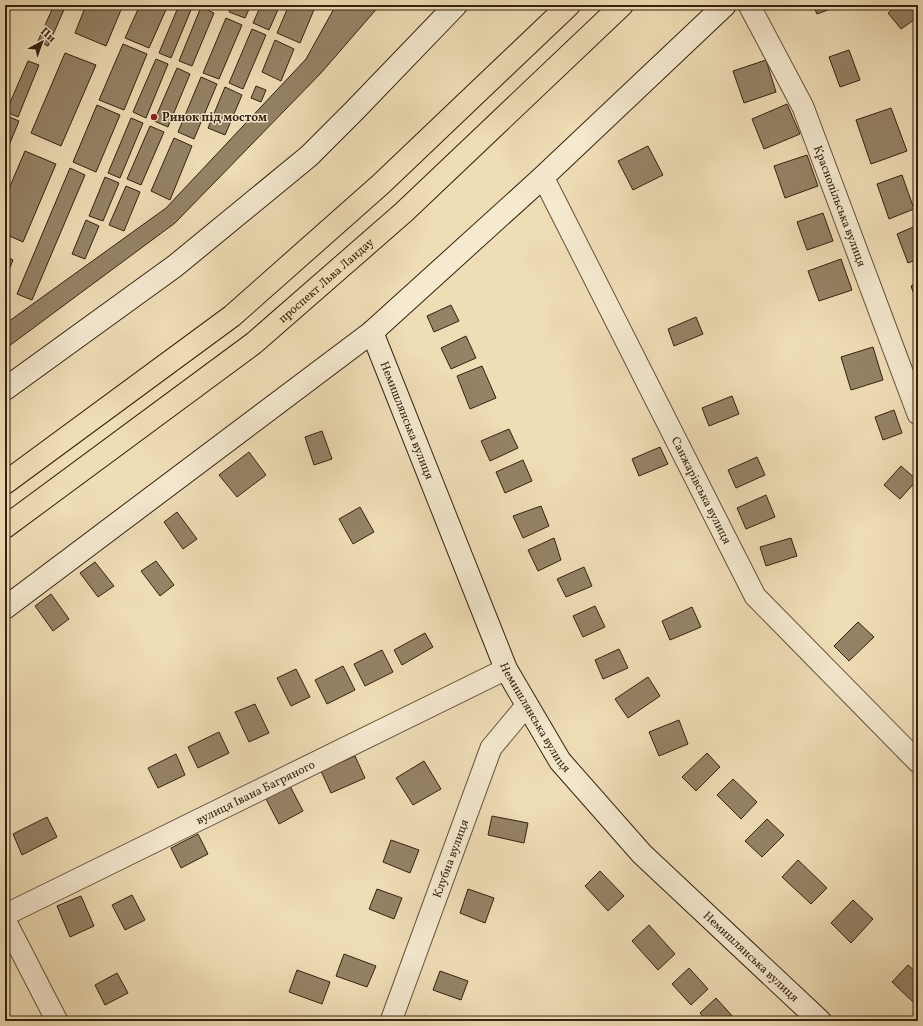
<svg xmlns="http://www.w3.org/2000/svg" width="923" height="1026" viewBox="0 0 923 1026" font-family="Vollkorn,serif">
<rect width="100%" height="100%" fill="#efddb6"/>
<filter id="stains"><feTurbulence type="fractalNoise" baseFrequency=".005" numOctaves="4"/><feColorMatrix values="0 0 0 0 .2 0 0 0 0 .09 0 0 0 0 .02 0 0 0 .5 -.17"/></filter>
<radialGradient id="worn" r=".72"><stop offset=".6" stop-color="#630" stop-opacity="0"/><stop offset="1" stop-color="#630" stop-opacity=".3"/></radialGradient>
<g fill="#958366" stroke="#34220f">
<path d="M54 5H66L48 46 38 41Z"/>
<path d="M86 5H123L106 46 75 33Z"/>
<path d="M140 5H168L149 48 125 38Z"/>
<path d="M179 5H193L171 58 159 53Z"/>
<path d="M232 5H251L245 18 229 12Z"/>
<path d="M261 5H280L269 30 253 23Z"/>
<path d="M289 5H316L300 43 277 33Z"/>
<path d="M336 5H380L321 73 175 223 5 349V324L166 208 306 59Z"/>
<path d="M813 5H841L817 14Z"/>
<path d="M899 5H918V17L901 29 888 13Z"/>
<path d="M201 7 214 13 192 66 179 61Z"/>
<path d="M226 18 242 25 219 79 203 73Z"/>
<path d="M252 29 266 35 243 89 229 83Z"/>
<path d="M275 40 294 49 281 81 262 72Z"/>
<path d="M123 44 147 54 124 110 99 100Z"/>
<path d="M849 50 860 80 840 87 829 57Z"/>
<path d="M65 53 96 65 61 146 31 133Z"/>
<path d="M156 59 168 64 146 118 133 112Z"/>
<path d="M766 60 776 92 744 103 733 71Z"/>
<path d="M28 61 39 65 18 117 6 112Z"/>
<path d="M177 68 190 74 168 127 154 121Z"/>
<path d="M201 77 217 84 194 139 178 132Z"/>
<path d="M256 86 266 90 261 102 251 98Z"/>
<path d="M225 87 242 95 225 135 208 128Z"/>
<path d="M787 104 800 134 764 149 752 119Z"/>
<path d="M97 105 120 115 96 172 73 162Z"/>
<path d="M891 108 907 151 871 164 856 120Z"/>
<path d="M5 115 19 121 5 155Z"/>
<path d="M131 118 143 123 120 178 108 173Z"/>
<path d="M150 126 164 132 141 185 127 179Z"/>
<path d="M174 138 192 146 170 200 151 191Z"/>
<path d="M648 146 663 175 633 190 618 161Z"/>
<path d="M25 151 56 164 23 242 5 234V198Z"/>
<path d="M807 155 818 186 785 198 774 166Z"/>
<path d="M70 168 85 175 32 300 17 294Z"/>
<path d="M902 175 914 209 889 219 877 184Z"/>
<path d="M105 177 119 183 103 221 89 216Z"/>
<path d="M126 186 140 192 124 231 109 225Z"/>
<path d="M823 213 833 241 807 250 797 222Z"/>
<path d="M86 220 99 226 85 259 72 254Z"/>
<path d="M918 225V259L908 263 897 234Z"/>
<path d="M5 256 13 260 5 280Z"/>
<path d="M841 259 852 290 819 301 808 271Z"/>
<path d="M918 283V306L911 286Z"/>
<path d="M451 305 459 321 434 332 427 316Z"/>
<path d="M696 317 703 334 674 346 668 329Z"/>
<path d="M466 336 476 358 451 369 441 348Z"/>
<path d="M873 347 883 380 851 390 841 357Z"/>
<path d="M482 366 496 398 470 409 457 376Z"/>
<path d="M732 396 739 414 709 426 702 408Z"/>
<path d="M894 410 902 433 883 440 875 417Z"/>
<path d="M509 429 518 448 490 461 481 441Z"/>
<path d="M322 431 332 459 314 465 305 437Z"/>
<path d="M660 447 668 464 639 476 632 459Z"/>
<path d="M249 452 266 475 237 497 219 475Z"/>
<path d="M757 457 765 475 736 488 728 470Z"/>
<path d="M523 460 532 481 505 493 496 472Z"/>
<path d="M901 466 917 480 900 499 884 485Z"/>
<path d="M766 495 775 517 746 529 737 508Z"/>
<path d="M541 506 549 526 523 538 513 516Z"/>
<path d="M360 507 374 532 353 544 339 519Z"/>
<path d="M177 512 197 539 183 549 164 522Z"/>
<path d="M554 538 561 560 538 571 528 550Z"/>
<path d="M791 538 797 556 766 566 760 547Z"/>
<path d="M156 561 174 585 160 596 141 571Z"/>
<path d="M95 562 114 586 98 597 80 573Z"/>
<path d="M584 567 592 586 566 597 557 579Z"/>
<path d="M51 594 69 619 53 631 35 606Z"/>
<path d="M595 606 605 627 583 637 573 616Z"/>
<path d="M692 607 701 627 670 640 662 621Z"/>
<path d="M858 622 874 637 849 661 834 646Z"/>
<path d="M425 633 433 647 402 665 394 650Z"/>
<path d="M619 649 628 668 603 679 595 660Z"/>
<path d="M382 650 393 672 365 686 354 664Z"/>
<path d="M343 666 355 690 327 704 315 680Z"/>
<path d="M296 669 310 697 291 706 277 678Z"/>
<path d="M648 677 660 696 628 718 615 699Z"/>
<path d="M255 704 269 733 249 742 235 712Z"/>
<path d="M679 720 688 744 659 756 649 732Z"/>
<path d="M219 732 229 753 198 768 188 747Z"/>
<path d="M707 753 720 767 696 791 682 777Z"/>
<path d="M176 754 185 775 158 788 148 768Z"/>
<path d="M355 756 365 778 331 793 321 771Z"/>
<path d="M424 761 441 789 413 805 396 778Z"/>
<path d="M733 779 757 802 741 819 717 795Z"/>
<path d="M290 786 303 811 279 824 266 799Z"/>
<path d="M492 816 528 823 524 843 488 835Z"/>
<path d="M47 817 57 837 22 855 13 834Z"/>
<path d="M767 819 784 835 762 857 745 841Z"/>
<path d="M198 834 208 854 181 868 171 848Z"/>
<path d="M391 840 419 850 410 873 383 862Z"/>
<path d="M798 860 827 888 811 904 782 877Z"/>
<path d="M600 871 624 896 608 911 585 886Z"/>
<path d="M377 889 402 898 394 919 369 909Z"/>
<path d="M468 889 494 898 485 923 460 913Z"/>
<path d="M132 895 145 920 125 930 112 905Z"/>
<path d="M81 896 94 926 70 937 57 906Z"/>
<path d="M853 900 873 919 851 943 831 923Z"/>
<path d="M649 925 675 954 658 970 632 941Z"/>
<path d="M344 954 376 966 367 987 336 976Z"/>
<path d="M908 965 918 974V999L914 1003 892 982Z"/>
<path d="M689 968 708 989 691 1005 672 984Z"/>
<path d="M297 970 330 982 322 1004 289 992Z"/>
<path d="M440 971 468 981 461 1000 433 990Z"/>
<path d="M117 973 128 993 105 1005 95 985Z"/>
<path d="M716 998 735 1019 733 1021H707L700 1013Z"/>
<path d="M135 1016 137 1021H126Z"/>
<path d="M424 1016 437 1021H422Z"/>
<path d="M41 1017 43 1021H32Z"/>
</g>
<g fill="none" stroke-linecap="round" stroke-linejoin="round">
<g stroke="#635139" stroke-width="23">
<g id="street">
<path id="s1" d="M749 5 803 107 918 414"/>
<path id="s2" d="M543 177 755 596 918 762"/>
<path id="s3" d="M5 915 506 669"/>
<path d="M5 920 57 1021"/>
<path id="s4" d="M391 1021 491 748 526 706"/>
</g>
</g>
<g stroke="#34220f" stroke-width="24">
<g id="secondary">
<path id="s5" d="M372 332 506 669 560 761 642 854 820 1021"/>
<path d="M5 389 175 266 309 156 354 111 456 5"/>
<path d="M5 608 372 332 543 177 725 5"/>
</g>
</g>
<g stroke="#34220f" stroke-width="24">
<g id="primary">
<path d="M5 483 232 316 381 184 569 5"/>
<path id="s6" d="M5 527 254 343 404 212 622 5"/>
</g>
</g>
<use href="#street" stroke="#f5e9d0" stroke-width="21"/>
<use href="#secondary" stroke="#f5e9d0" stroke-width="22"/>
<use href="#primary" stroke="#efddb6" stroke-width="22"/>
</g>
<circle fill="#8f2418" stroke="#f5e9d0" stroke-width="1.5" cx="154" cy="117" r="4"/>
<g text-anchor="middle" stroke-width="3" stroke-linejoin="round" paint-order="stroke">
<g font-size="12" font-weight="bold" fill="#34220f" stroke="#f5e9d0" text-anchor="start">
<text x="162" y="121">Ринок під мостом</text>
</g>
<g font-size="12" fill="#34220f" stroke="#f5e9d0">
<text dy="4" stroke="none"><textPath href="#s1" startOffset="221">Краснопільська вулиця</textPath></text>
<text dy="4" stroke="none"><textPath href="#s6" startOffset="405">проспект Льва Ландау</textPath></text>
<text dy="4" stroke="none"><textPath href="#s5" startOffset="95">Немишлянська вулиця</textPath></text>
<text dy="4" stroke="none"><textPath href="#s2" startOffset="351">Санжарівська вулиця</textPath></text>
<text dy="4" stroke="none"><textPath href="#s5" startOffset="419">Немишлянська вулиця</textPath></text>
<text dy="4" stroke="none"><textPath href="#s3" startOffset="279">вулиця Івана Багряного</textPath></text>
<text dy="4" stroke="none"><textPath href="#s4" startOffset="173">Клубна вулиця</textPath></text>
<text dy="4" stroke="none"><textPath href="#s5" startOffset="743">Немишлянська вулиця</textPath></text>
</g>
</g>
<rect width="923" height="1026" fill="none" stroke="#efddb6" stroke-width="20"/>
<rect x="6" y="6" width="911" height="1014" fill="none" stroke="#34220f" stroke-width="2"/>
<rect x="10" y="10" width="903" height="1006" fill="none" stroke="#34220f"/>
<g transform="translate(42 42) rotate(41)" stroke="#f5e9d0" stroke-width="3" paint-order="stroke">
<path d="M0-3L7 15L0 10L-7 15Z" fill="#34220f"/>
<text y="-6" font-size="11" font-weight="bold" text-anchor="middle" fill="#34220f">Пн</text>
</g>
<rect width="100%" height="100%" filter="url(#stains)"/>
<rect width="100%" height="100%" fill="url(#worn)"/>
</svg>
